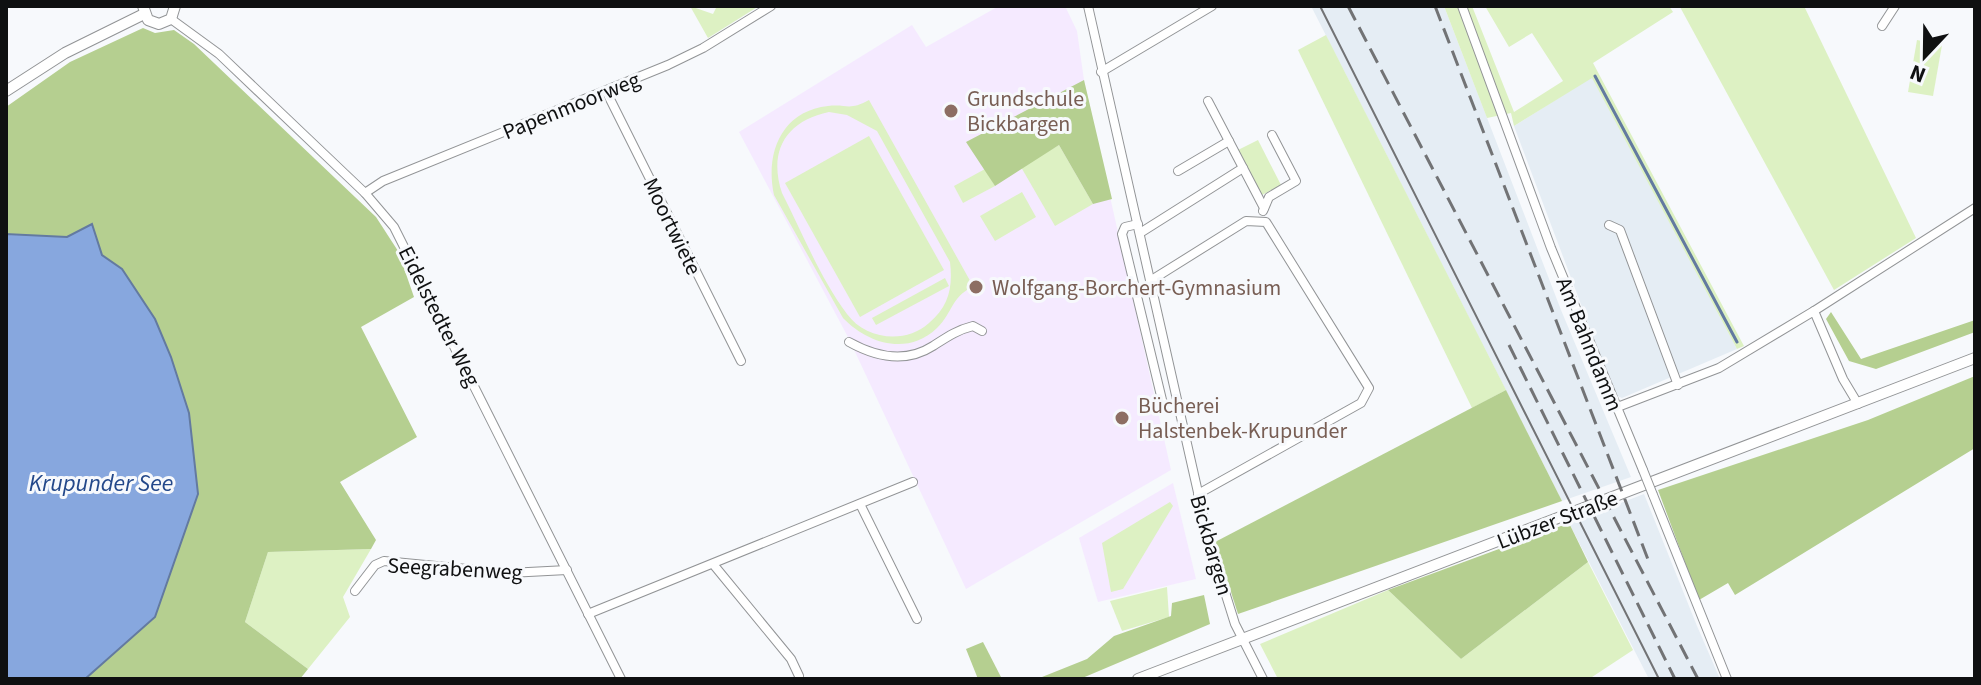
<svg xmlns="http://www.w3.org/2000/svg" width="1981" height="685" viewBox="0 0 1981 685" font-family="'Source Sans 3',sans-serif">
<rect width="100%" height="100%" fill="#f7f9fc"/>
<g fill="#e5edf4">
<path d="M1311 6H1444L1561 310 1631 477 1562 501Z"/>
<path d="M1592 77 1737 349 1622 398 1615 395 1514 126Z"/>
<path d="M1644 494 1697 626 1720 679H1649L1569 523Z"/>
</g>
<g fill="#f5eaff">
<path d="M999 6H1065L1077 31 1084 80 1171 470 966 589 849 339 739 132 912 25 926 47Z"/>
<path d="M1173 483 1196 579 1098 602 1079 538Z"/>
</g>
<g fill="#ddf1c3" fill-rule="evenodd">
<path d="M690 6 713 14 717 6H759L708 38Z"/>
<path d="M1444 6H1472L1514 112 1563 81 1532 33 1509 47 1485 6H1669L1673 12 1593 63 1744 346 1737 349 1592 78 1514 126 1511 113 1487 118Z"/>
<path d="M1804 6 1916 238 1834 290 1680 7Z"/>
<path d="M1326 35 1506 390 1472 408 1298 50Z"/>
<path d="M1917 40 1942 45 1933 96 1908 92Z"/>
<path d="M869 100 973 286C949 300 954 311 937 328 908 356 868 344 843 318L774 195C765 154 781 111 828 106 848 104 849 111 869 100ZM829 112 847 115 877 131 950 262C953 287 949 306 929 323 905 345 865 339 847 314 820 278 802 232 782 193 768 151 786 121 829 112Z"/>
<path d="M869 136 944 270 860 317 785 183Z"/>
<path d="M1258 140 1281 185 1262 195 1238 150Z"/>
<path d="M1059 145 1093 204 1055 226 1021 167Z"/>
<path d="M985 169 995 186 963 203 954 186Z"/>
<path d="M1022 192 1036 217 995 241 980 216Z"/>
<path d="M945 278 949 286 876 325 872 318Z"/>
<path d="M1170 502 1173 506 1123 589 1111 592 1102 543Z"/>
<path d="M371 549 343 597 350 617 308 669 245 622 268 552Z"/>
<path d="M1588 562 1633 650 1589 679H1278L1260 644 1388 590 1461 659Z"/>
<path d="M1167 587 1169 617 1122 631 1110 601Z"/>
</g>
<g fill="#b5cf90">
<path d="M143 28 155 33 174 30 194 44 376 217 398 251 414 297 361 327 417 437 340 482 376 540 371 549 268 552 245 622 308 669 300 679H85L155 617 198 494 122 269 102 255 92 224 68 237 6 234V107L70 62Z"/>
<path d="M1084 80 1112 199 1093 204 1059 145 995 186 966 142Z"/>
<path d="M1831 312 1861 359 1975 320V332L1876 369 1849 361 1826 319Z"/>
<path d="M1975 376V448L1735 595 1728 583 1699 600 1658 490 1868 420Z"/>
<path d="M1506 390 1562 501 1238 614 1215 542Z"/>
<path d="M1569 523 1588 562 1461 659 1388 590Z"/>
<path d="M1204 595 1210 624 1080 679H1037L1087 659 1114 636 1171 616 1172 603Z"/>
<path d="M983 642 1002 679H978L966 649Z"/>
</g>
<path fill="#87a7de" stroke="#637aa0" stroke-width="2" d="M92 224 102 255 122 269 155 319 171 357 189 413 198 494 155 617 85 679H6V234L67 237Z"/>
<g fill="none" stroke-linecap="round" stroke-linejoin="round">
<path stroke="#637aa0" stroke-width="3" d="M1595 76 1737 342"/>
<g stroke="#929496" stroke-width="10">
<g id="minor">
<path d="M1088 6 1209 541 1235 624 1263 679"/>
<path d="M1462 6 1551 248 1643 470"/>
<path d="M171 19 219 54 365 193 394 227 621 679"/>
<path d="M1882 26 1895 6"/>
<path d="M1101 72 1212 6"/>
<path d="M606 91 741 361"/>
<path d="M1208 101 1264 208"/>
<path d="M1178 171 1229 141"/>
<path d="M365 193 383 181 668 65 703 48 771 6"/>
<path d="M1263 211 1269 197 1296 181 1272 135"/>
<path d="M1138 224 1125 227 1122 234 1163 404 1177 406"/>
<path d="M1609 225 1620 230 1678 385"/>
<path d="M1140 233 1243 168"/>
<path d="M1150 281 1246 221 1266 222 1369 388 1361 403 1198 494"/>
<path d="M1814 311 1975 208"/>
<path d="M849 342C876 357 905 364 933 346 947 337 957 330 973 326L982 331"/>
<path d="M1615 408 1719 368 1814 311 1843 379 1858 404"/>
<path d="M1653 495 1727 679"/>
<path d="M860 504 917 619"/>
<path d="M713 564 791 659 799 676"/>
<path d="M355 591 375 565 384 561 509 573 567 570"/>
<path d="M588 614 913 482"/>
</g>
</g>
<g stroke="#929496" stroke-width="12">
<g id="tertiary">
<path d="M143 6 148 20 159 24 171 19 175 6"/>
<path d="M6 91 65 53 144 14"/>
<path d="M1138 679 1975 358"/>
</g>
</g>
<use href="#minor" stroke="#fff" stroke-width="8"/>
<use href="#tertiary" stroke="#fff" stroke-width="10"/>
<path stroke="#727375" stroke-width="2" d="M1320 6 1659 679"/>
<g stroke="#727375" stroke-width="3" stroke-dasharray="16 8" stroke-linecap="butt">
<path d="M1348 6 1698 679"/>
<path d="M1435 6 1649 562"/>
<path d="M1509 345 1675 679"/>
</g>
<g stroke="#929496" stroke-width="10" stroke-linecap="butt">
<path id="minor-bridge" d="M1643 470 1653 495"/>
</g>
<use href="#minor-bridge" stroke="#fff" stroke-width="8"/>
</g>
<g fill="#8d6e63" stroke="#f7f9fc" stroke-width="3">
<circle cx="951" cy="111" r="8"/>
<circle cx="976" cy="287" r="8"/>
<circle cx="1122" cy="418" r="8"/>
</g>
<g text-anchor="middle" stroke-width="6" stroke-linejoin="round" paint-order="stroke">
<g font-size="22" fill="#785e54" stroke="#f7f9fc" text-anchor="start">
<text x="967" y="106">Grundschule<tspan x="967" dy="25">Bickbargen</tspan></text>
<text x="992" y="295">Wolfgang-Borchert-Gymnasium</text>
<text x="1138" y="413">Bücherei<tspan x="1138" dy="25">Halstenbek-Krupunder</tspan></text>
</g>
<g font-size="22" fill="#0f1011" stroke="#f7f9fc">
<text transform="translate(571 105) rotate(-22)" y="8">Papenmoorweg</text>
<text transform="translate(673 226) rotate(64)" y="8">Moortwiete</text>
<text transform="translate(440 316) rotate(63)" y="8">Eidelstedter Weg</text>
<text transform="translate(1590 344) rotate(68)" y="8">Am Bahndamm</text>
<text transform="translate(1557 519) rotate(-21)" y="8">Lübzer Straße</text>
<text transform="translate(1212 545) rotate(74)" y="8">Bickbargen</text>
<text transform="translate(455 568) rotate(3)" y="8">Seegrabenweg</text>
</g>
<g font-size="24" font-style="italic" fill="#23488a" stroke="#f7f9fc">
<text x="101" y="491">Krupunder See</text>
</g>
</g>
<rect width="1981" height="685" fill="none" stroke="#0f1011" stroke-width="16"/>
<g transform="translate(1925 56) rotate(202)" stroke="#f7f9fc" stroke-width="6" paint-order="stroke">
<path d="M0-6L14 30L0 20L-14 30Z" fill="#0f1011"/>
<text y="-12" font-size="22" font-weight="bold" text-anchor="middle" fill="#0f1011">N</text>
</g>
</svg>
